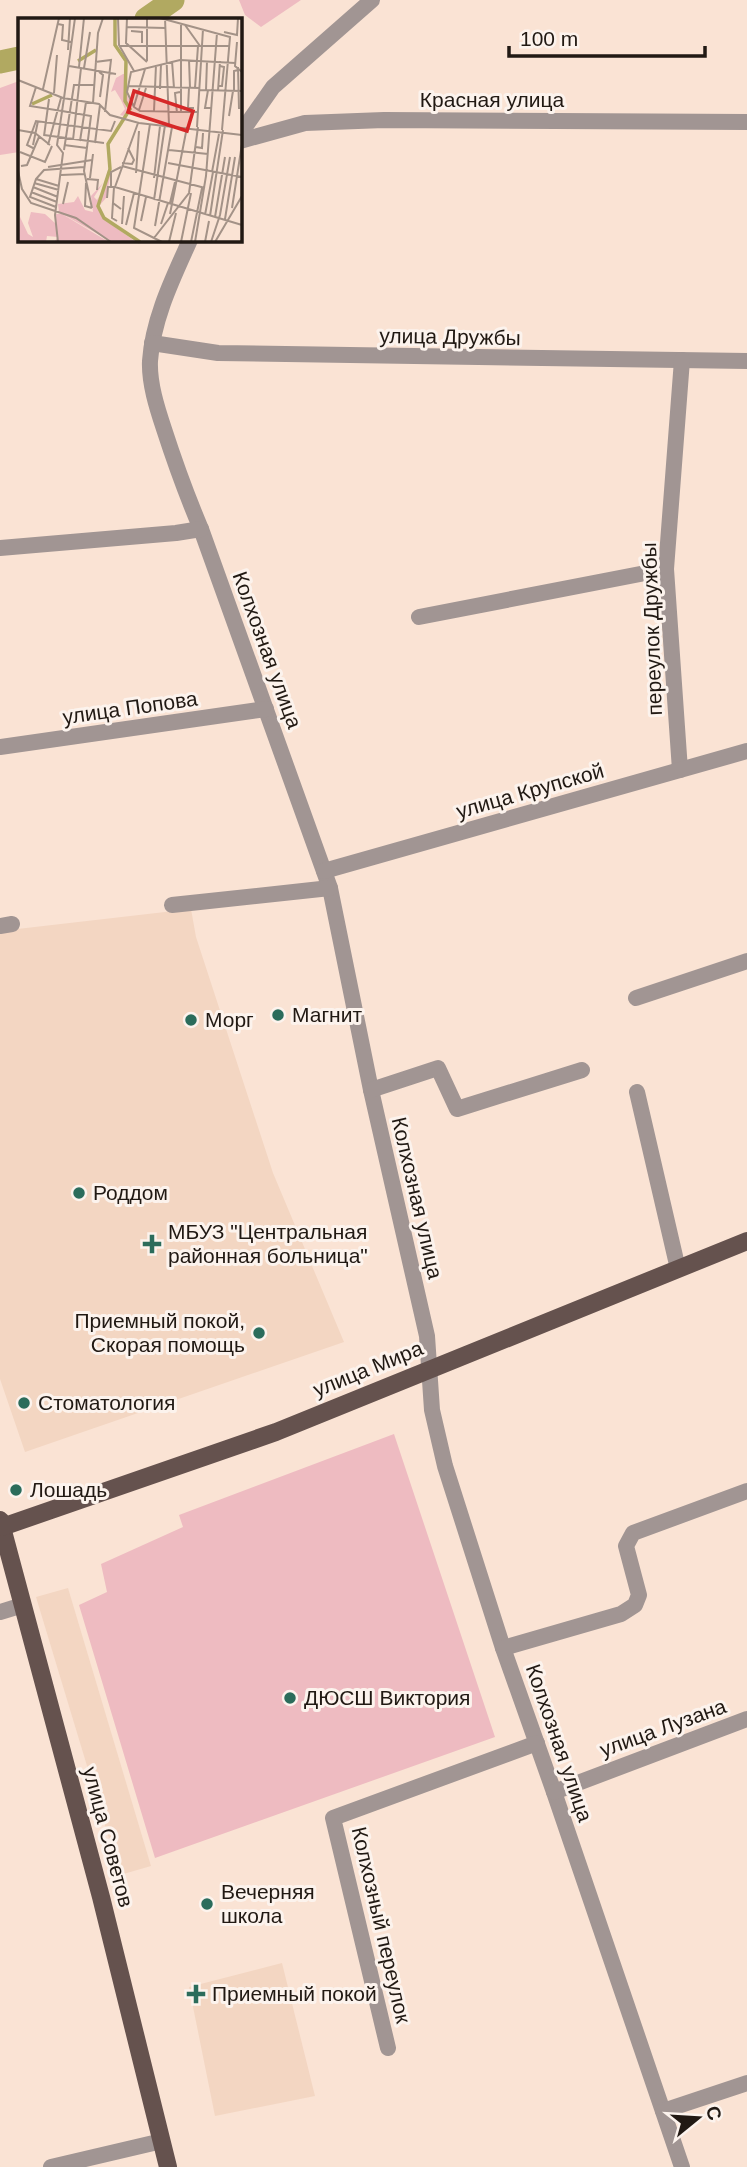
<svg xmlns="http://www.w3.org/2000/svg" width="747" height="2167" viewBox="0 0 747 2167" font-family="Arial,sans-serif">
<rect width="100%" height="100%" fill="#fae3d4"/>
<g fill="#f3d6c2">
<path d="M191 909 196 937 273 1173 344 1342 25 1452 0 1379V931Z"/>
<path d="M68 1588 151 1866 120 1875 36 1597Z"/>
<path d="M282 1963 315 2096 215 2116 189 1987Z"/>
</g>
<g fill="#eebbc1">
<path d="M239 0H301L261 27 245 15Z"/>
<path d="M19 81V152L0 155V88Z"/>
<path d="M394 1434 495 1737 155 1858 79 1605 107 1592 101 1564 183 1527 179 1515Z"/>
</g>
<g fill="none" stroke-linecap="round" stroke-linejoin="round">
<g stroke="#b1a961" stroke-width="23">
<path d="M146 19 173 0"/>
<path d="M0 62 19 58"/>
</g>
<g stroke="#a19593" stroke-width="16">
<path d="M240 134 273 87 372 0"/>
<path d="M240 141 305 123 384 120 747 122"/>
<path d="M190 240C173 278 153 318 150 361 149 383 157 408 164 429 175 463 187 496 201 529L330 888 371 1090 427 1336 432 1410 445 1466 503 1648 554 1792 682 2167"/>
<path d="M152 343 218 353 747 361"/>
<path d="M0 548 176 533 201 529"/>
<path d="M419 617 666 569"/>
<path d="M0 747 266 709"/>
<path d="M680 770 666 569 682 360"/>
<path d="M324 871 747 751"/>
<path d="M172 905 330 888"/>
<path d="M0 926 12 924"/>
<path d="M636 998 747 961"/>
<path d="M371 1090 438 1068 457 1109 582 1070"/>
<path d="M637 1092 678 1269"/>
<path d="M0 1612 23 1605"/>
<path d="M503 1648 621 1614 635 1605 639 1595 626 1546 633 1533 747 1491"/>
<path d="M554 1792 747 1719"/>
<path d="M388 2048 333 1818 537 1743"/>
<path d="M663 2111 747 2083"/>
<path d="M51 2167 162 2141"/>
</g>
<g stroke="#65524e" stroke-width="18">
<path d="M0 1520 101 1897 168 2167"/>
<path d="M2 1527 276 1432 747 1241"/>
</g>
</g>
<g fill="#2b6c5b" stroke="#fcf3ed" stroke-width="2.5">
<circle cx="278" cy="1015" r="7"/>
<circle cx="191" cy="1020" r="7"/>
<circle cx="79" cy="1193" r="7"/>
<path d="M148.5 1233.5h7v7h7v7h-7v7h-7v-7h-7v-7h7z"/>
<circle cx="259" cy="1333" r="7"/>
<circle cx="24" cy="1403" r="7"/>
<circle cx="16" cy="1490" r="7"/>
<circle cx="290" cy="1698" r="7"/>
<circle cx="207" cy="1904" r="7"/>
<path d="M192.5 1983.5h7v7h7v7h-7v7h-7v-7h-7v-7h7z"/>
</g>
<g text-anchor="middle" stroke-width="6" stroke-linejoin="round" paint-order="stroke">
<g font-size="21" fill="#211913" stroke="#fcf3ed">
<text x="492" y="107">Красная улица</text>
<text transform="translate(450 337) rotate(1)" y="7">улица Дружбы</text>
<text transform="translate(652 629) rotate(-92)" y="7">переулок Дружбы</text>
<text transform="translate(267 650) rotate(70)" y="7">Колхозная улица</text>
<text transform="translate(130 708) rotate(-8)" y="7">улица Попова</text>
<text transform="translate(530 791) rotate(-16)" y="7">улица Крупской</text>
<text transform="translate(417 1198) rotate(77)" y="7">Колхозная улица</text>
<text transform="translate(368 1369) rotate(-22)" y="7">улица Мира</text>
<text transform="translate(663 1728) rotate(-20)" y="7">улица Лузана</text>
<text transform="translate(559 1743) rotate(71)" y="7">Колхозная улица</text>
<text transform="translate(108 1837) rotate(75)" y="7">улица Советов</text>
<text transform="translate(381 1925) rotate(77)" y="7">Колхозный переулок</text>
</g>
<g font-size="21" fill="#211913" stroke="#fcf3ed" text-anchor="start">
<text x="292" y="1022">Магнит</text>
<text x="205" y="1027">Морг</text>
<text x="93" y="1200">Роддом</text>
<text x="168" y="1239">МБУЗ "Центральная<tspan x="168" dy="24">районная больница"</tspan></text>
<text x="245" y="1328" text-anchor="end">Приемный покой,<tspan x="245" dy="24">Скорая помощь</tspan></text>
<text x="38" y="1410">Стоматология</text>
<text x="30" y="1497">Лошадь</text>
<text x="304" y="1705">ДЮСШ Виктория</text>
<text x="221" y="1899">Вечерняя<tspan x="221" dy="24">школа</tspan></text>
<text x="212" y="2001">Приемный покой</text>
</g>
</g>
<g transform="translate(18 18)">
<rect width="224" height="224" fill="#fae3d4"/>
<path d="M105 56H109L106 68 113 87 107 84 109 92 106 98 102 97 107 91 103 82 97 72 93 74 98 60ZM92 145 93 153 88 180 81 188 85 197 80 189 81 193 86 201 118 224H94L41 194 40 186 56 184 60 178 67 192 75 194 73 178 85 165 76 179 79 182 82 177 80 183V188ZM13 194 27 196 38 206V196H44L91 224H36L40 219 29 218 28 224H0L2 199 10 216 15 219 10 205Z" fill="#eebbc1"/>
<path fill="none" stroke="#b1a961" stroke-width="3.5" d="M97 0V27L108 43 107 83 112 91 90 126 92 151 80 188 86 200 122 224M60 43 78 32M14 86 34 77"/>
<path fill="none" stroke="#a39287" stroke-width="2" d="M100 0 101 27 116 53M109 0 108 25 129 44M142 0 212 19 204 112M147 0 151 107M40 6 45 7 44 22 53 24M163 6V95M167 7 182 28M108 9 147 10M113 13 124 14V25M206 14 219 17 220 0M219 24 217 48 224 54M101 28H211M50 32 52 0M171 42 172 70M129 43V0M154 43 156 70M77 44 93 42 87 94M51 48 98 56M61 49 66 0M220 49 221 91M66 50 72 14M81 54 85 57 82 79M0 62 45 80 81 86 92 97 121 105 224 117M110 68 182 70M200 68H204L206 49 202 48M18 69 12 88 44 93M171 70 170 90H176M177 70 180 28M25 71 41 0M142 71 143 46M182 72 224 73M188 72 189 43M190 72 187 90H194M200 73 202 43M216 73V53L220 52M36 75 39 37M46 80 57 0M75 85 80 15 85 0M116 88 127 51M116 89 109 74 113 54 162 42 217 45M116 89 122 93 179 94M121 92 128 70M44 93 73 98 66 153 74 190M136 93 138 47M159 95 157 75 162 74M211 98 215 73M132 106 116 210 144 224M179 109 185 11M0 112 17 115 32 127M14 114 18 103 93 113 97 103M14 114 9 127 17 131M26 117 86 125M26 118 31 81M55 122 63 50M62 123 68 84M77 125 82 87M15 127 20 103M30 127 43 80M46 127 69 130M178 129 184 130 185 115M46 132 56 67H76M151 132 190 136M2 134 27 144 34 128M104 145 114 146 116 142 110 130M150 145 224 159M3 148 9 147 21 119M104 148 187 170M30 149 74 142M0 153 4 171 13 185 58 200 93 224M194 154 201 116M118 155 121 113M43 157 67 156M72 160 75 136M136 160 142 108M18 161 41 168M69 161 80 162 79 172M16 165 41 172M68 165 67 188 74 190M15 169 40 179M93 169V154L103 149M96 169 95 185 103 191M97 169 120 105M13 174 39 184M89 180 90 169H97L224 207M136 182 147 107M95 184 94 200 99 203M152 185 157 164M45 186 50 164M38 189 12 179 18 161 26 152 66 149M214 190 224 126M152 196 169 109M187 197 195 154M192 198 205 112M197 199 207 139M207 201 217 139M123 203 128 179M104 206 106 178M143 206 150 185M108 207 116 175M137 208 154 109M136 220 171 175 180 109M40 224 37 197 45 135 39 127 46 80M151 224 158 195M163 224 173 175M173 224 184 170M177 224 188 158 199 15M187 224 191 203M193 224 202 197 212 139M197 224 224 178"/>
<path fill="#d62828" fill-opacity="0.15" stroke="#d62828" stroke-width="3.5" d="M116 73 175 93 169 113 110 94Z"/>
<rect width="224" height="224" fill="none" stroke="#211913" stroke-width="3.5"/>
</g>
<g transform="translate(698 2118) rotate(72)" stroke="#fcf3ed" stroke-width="5" paint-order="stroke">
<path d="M0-5L12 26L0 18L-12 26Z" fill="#211913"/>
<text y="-10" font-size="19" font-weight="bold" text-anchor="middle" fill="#211913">С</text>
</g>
<path d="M509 46v10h196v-10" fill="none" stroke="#211913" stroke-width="3.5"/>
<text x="520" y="46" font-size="21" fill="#211913" stroke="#fcf3ed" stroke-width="5" paint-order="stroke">100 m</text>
</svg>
